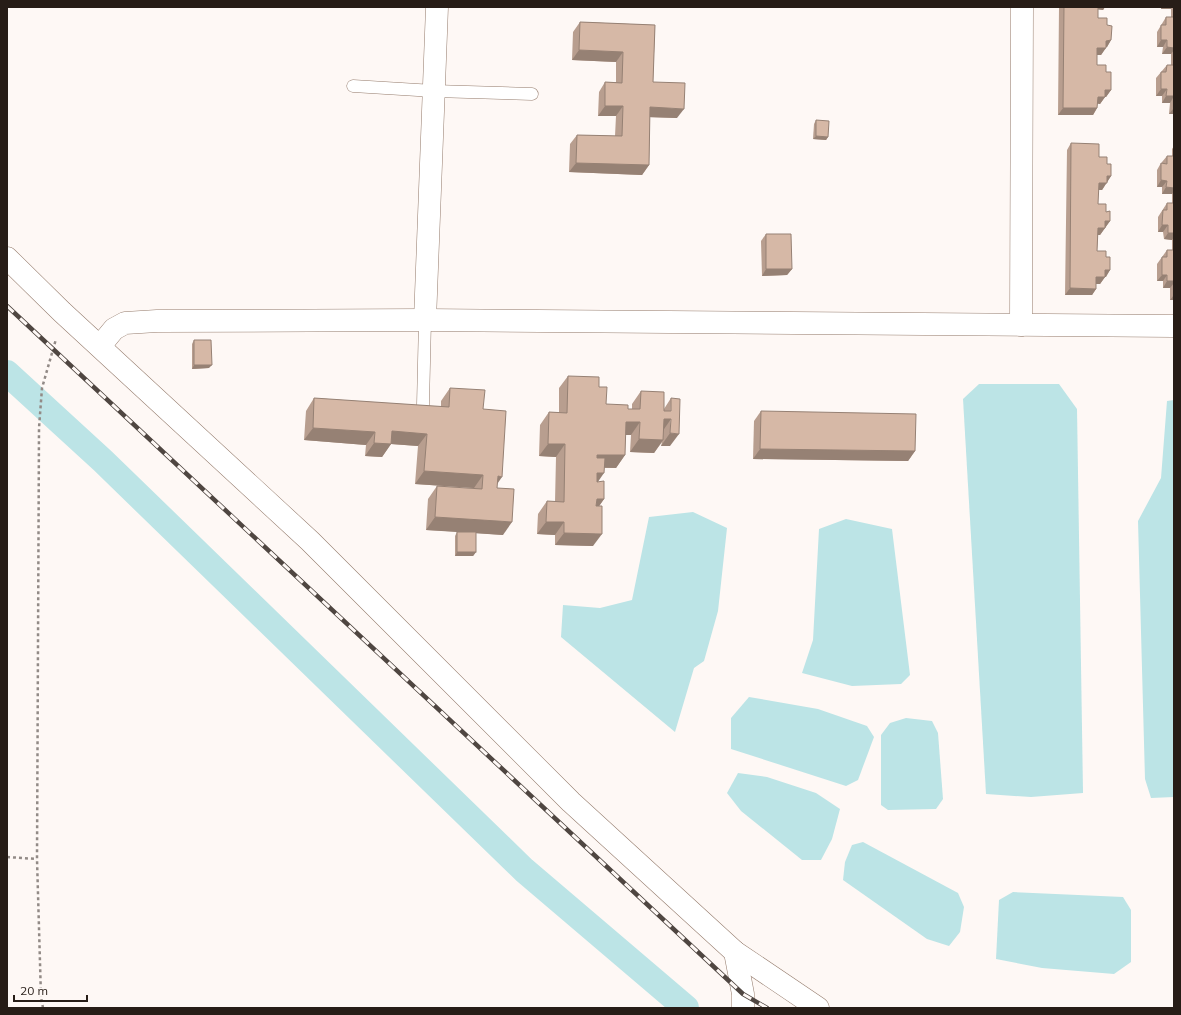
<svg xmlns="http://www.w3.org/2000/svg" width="1181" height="1015" viewBox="0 0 1181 1015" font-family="Mulish,sans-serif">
<rect width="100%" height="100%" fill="#fef8f5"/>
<g fill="#bce4e6">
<path d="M979 384H1059L1077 409 1083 793 1031 797 986 794 963 399Z"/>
<path d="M1174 400V797L1151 798 1145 779 1138 521 1161 478 1167 401Z"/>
<path d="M693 512 727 528 718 611 704 661 694 668 675 732 561 637 563 605 600 608 632 600 649 517Z"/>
<path d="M846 519 892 529 910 675 901 684 852 686 802 673 813 640 819 529Z"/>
<path d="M749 697 818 709 867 726 874 737 858 780 846 786 731 749V718Z"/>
<path d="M906 718 932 721 938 733 943 799 936 809 888 810 881 805V735L890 723Z"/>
<path d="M738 773 767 777 816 793 840 809 832 839 821 860H802L741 811 727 793Z"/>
<path d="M863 842 958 893 964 907 960 932 949 946 927 939 843 880 845 862 852 845Z"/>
<path d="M1013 892 1123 897 1131 910V962L1114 974 1042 968 996 959 999 900Z"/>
</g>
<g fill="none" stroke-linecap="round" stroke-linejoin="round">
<path stroke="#bce4e6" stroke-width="26" d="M7 373 103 461 524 870 686 1008"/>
<g stroke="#957c6d" stroke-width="13">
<g id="lane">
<path d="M353 86 434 91 532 94"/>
<path d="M423 405 425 320"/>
</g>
</g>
<g stroke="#957c6d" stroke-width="23">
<g id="street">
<path d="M7 258 62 312 310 541 571 802 735 952 818 1008"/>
<path d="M425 320 437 7"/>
<path d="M1021 325 1022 7"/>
<path d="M100 346 114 329 125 323 157 321 425 320 1174 326"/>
<path d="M735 952 743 994V1008"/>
</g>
</g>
<g stroke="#928a86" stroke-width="2.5" stroke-dasharray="3 3" stroke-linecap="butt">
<path d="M7 857 37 859"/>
<path d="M43 1008 41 997 37 859 39 428 42 388 56 339"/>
</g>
<use href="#lane" stroke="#fff" stroke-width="12"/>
<use href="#street" stroke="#fff" stroke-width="22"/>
<g stroke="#4f4641" stroke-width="4.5">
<path id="rail" d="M7 306 743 994 767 1008"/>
</g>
<use href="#rail" stroke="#fef8f5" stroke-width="3" stroke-dasharray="9" stroke-linecap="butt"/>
</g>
<g fill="#b89e8f">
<path d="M1059 7H1105L1103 10 1098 9V18L1107 25 1111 40 1107 47H1106L1101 55H1097V65L1106 72 1111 90 1106 97H1105L1100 104 1097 103V108L1093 115H1058Z"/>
<path d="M1161 7H1174V114H1169L1170 103H1162V96H1156V78L1167 65H1171V54H1162L1163 47H1157V32L1166 17H1171V9H1161Z"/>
<path d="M580 22 655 25 653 82 677 118 650 117 649 165 642 175 569 172 570 144 577 135 615 136 616 116H598L599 92 605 82H616V62L572 60 573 32Z"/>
<path d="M816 120 828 137 826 140 813 139 814 124Z"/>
<path d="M1071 143 1099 157 1107 164 1111 176 1102 190H1098V204L1106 212 1110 221 1100 235H1098L1097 251 1106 257 1110 270 1100 284H1096V289L1092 295H1065L1067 150Z"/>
<path d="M1174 146V300H1170V288H1163V281H1157V264L1167 250H1172V240L1164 239 1163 232H1158V217L1167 203H1172V194H1162V187H1157V170L1161 163H1162V162L1167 156H1172V149Z"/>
<path d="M766 234 792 269 787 275 762 276 761 241Z"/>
<path d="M194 340 209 368 192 369V344Z"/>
<path d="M568 376 599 387 606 404 628 409H632V404L641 391 664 409 671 398 670 446H661L662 442 654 453 630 452 631 435H625V455L616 468H604L598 482 604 499 599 506 593 546 555 545V535L537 534 538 514 547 501 555 502 556 457 539 456 540 425 549 412H559V388Z"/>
<path d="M450 388 483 409 497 483V488L503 535 476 533V552L473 556H455V536L457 532H464L426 530 428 499 437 486 474 489V488L415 484 418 446 391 444 382 457 365 456 366 445 304 440 306 411 314 398 441 407V401Z"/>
<path d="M761 411 915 451 908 461 753 459 754 421Z"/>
</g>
<g fill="#968174">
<path d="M1095 7H1105L1103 10 1093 9Z"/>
<path d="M1162 7H1172L1171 9H1161Z"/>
<path d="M1111 40 1107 47H1101L1106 41Z"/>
<path d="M1161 40H1167L1163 47H1157Z"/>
<path d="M1167 47 1174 48V50L1171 54H1162Z"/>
<path d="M1097 48H1106L1101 55H1092Z"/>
<path d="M579 50 623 52 616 62 572 60Z"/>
<path d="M1161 89H1167L1162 96H1156Z"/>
<path d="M1105 90H1111L1106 97H1102H1105L1100 104 1093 103 1098 97Z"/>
<path d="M1166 96H1174L1170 103H1162Z"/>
<path d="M605 106H623L616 116H598Z"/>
<path d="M650 107 684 109 677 118 644 117Z"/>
<path d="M1063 108H1097L1093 115H1058Z"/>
<path d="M1174 108V114H1169Z"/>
<path d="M816 136 828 137 826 140 813 139Z"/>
<path d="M576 163 649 165 642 175 569 172Z"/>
<path d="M1107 176H1111L1102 190H1094L1099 183Z"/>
<path d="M1161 180 1167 181 1162 187H1157Z"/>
<path d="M1166 187 1174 188V192L1172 194H1162Z"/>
<path d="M1105 221H1110L1105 228H1100Z"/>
<path d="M1162 225H1168L1163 232H1158Z"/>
<path d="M1098 228H1105L1100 235H1093Z"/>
<path d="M1168 233H1174V237L1172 240 1164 239Z"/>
<path d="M766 269H792L787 275 762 276Z"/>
<path d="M1105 270H1110L1106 277H1101H1105L1100 284H1091L1096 277Z"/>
<path d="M1162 275H1167L1163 281H1157Z"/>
<path d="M1167 281H1174V283L1170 288H1163Z"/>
<path d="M1070 288 1096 289 1092 295H1065Z"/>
<path d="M1174 295V300H1170Z"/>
<path d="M194 365H212L209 368 192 369Z"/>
<path d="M664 419H671L662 432Z"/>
<path d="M626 422H640L631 435H617Z"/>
<path d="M313 428 375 432 366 445 304 440Z"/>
<path d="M392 431 427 434 418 446 391 444 382 457 365 456 374 443Z"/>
<path d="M670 433 679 434 670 446H661Z"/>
<path d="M639 439 663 440 654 453 630 452Z"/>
<path d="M548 444H565L556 457 539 456Z"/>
<path d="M760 449 915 451 908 461 753 459Z"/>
<path d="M597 455H625L616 468 588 467Z"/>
<path d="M424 471 483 475 474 488 415 484Z"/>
<path d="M597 473H604L595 486Z"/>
<path d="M498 476 502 477 493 490Z"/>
<path d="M597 499H604L595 512Z"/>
<path d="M435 517 512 522 503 535 426 530Z"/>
<path d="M546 522H564L555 535 537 534Z"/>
<path d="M564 533 602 534 593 546 555 545Z"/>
<path d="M457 552H476L473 556H455Z"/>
</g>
<g fill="#d6b8a6" stroke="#968174">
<path d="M1064 7H1098V18H1107V25L1112 26 1111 40 1106 41V48H1097V65H1106V72H1111V90H1105V97H1098L1097 108H1063Z"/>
<path d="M1166 17H1174V48L1167 47V40H1161V25H1166Z"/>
<path d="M580 22 655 25 653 82 685 83 684 109 650 107 649 165 576 163 577 135 622 136 623 106H605V82L622 83 623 52 579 50Z"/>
<path d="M1167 65H1174V96H1166L1167 89H1161V72H1166Z"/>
<path d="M816 120 829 121 828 137 816 136Z"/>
<path d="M1071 143 1099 144V157H1107V164H1111V176H1107V183H1099L1098 204H1106V212L1110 211V221H1105V228H1098L1097 251H1106V257H1110V270H1105V277H1096V289L1070 288Z"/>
<path d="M1167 156H1174V188L1166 187 1167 181 1161 180V163L1167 164Z"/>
<path d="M1167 203H1174V233H1168V225H1162L1163 210H1167Z"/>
<path d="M766 234H791L792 269H766Z"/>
<path d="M1167 250H1174V281H1167V275H1162V257H1167Z"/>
<path d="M194 340H211L212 365H194Z"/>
<path d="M568 376 599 377V387H607L606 404 628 405V409H640L641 391 664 392V411H671V398L680 399 679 434 670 433 671 419H664L663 440 639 439 640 422H626L625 455H597V458H605L604 473H597V482L604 481V499H597L596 506H602V534L564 533V522H546L547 501 564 502 565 444H548L549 412 567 413Z"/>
<path d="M450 388 485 390 483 409 506 411 502 477 498 476 497 488 514 489 512 522 435 517 437 486 482 489 483 475 424 471 427 434 392 431 391 444 374 443 375 432 313 428 314 398 449 407Z"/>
<path d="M761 411 916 414 915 451 760 449Z"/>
<rect x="457" y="532" width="19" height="20"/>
</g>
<rect width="1181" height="1015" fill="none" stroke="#271d17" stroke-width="16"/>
<path d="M14 995v6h73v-6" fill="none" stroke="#271d17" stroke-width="2"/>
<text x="20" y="995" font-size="12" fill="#271d17" stroke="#fef8f5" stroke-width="3" paint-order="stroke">20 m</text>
</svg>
